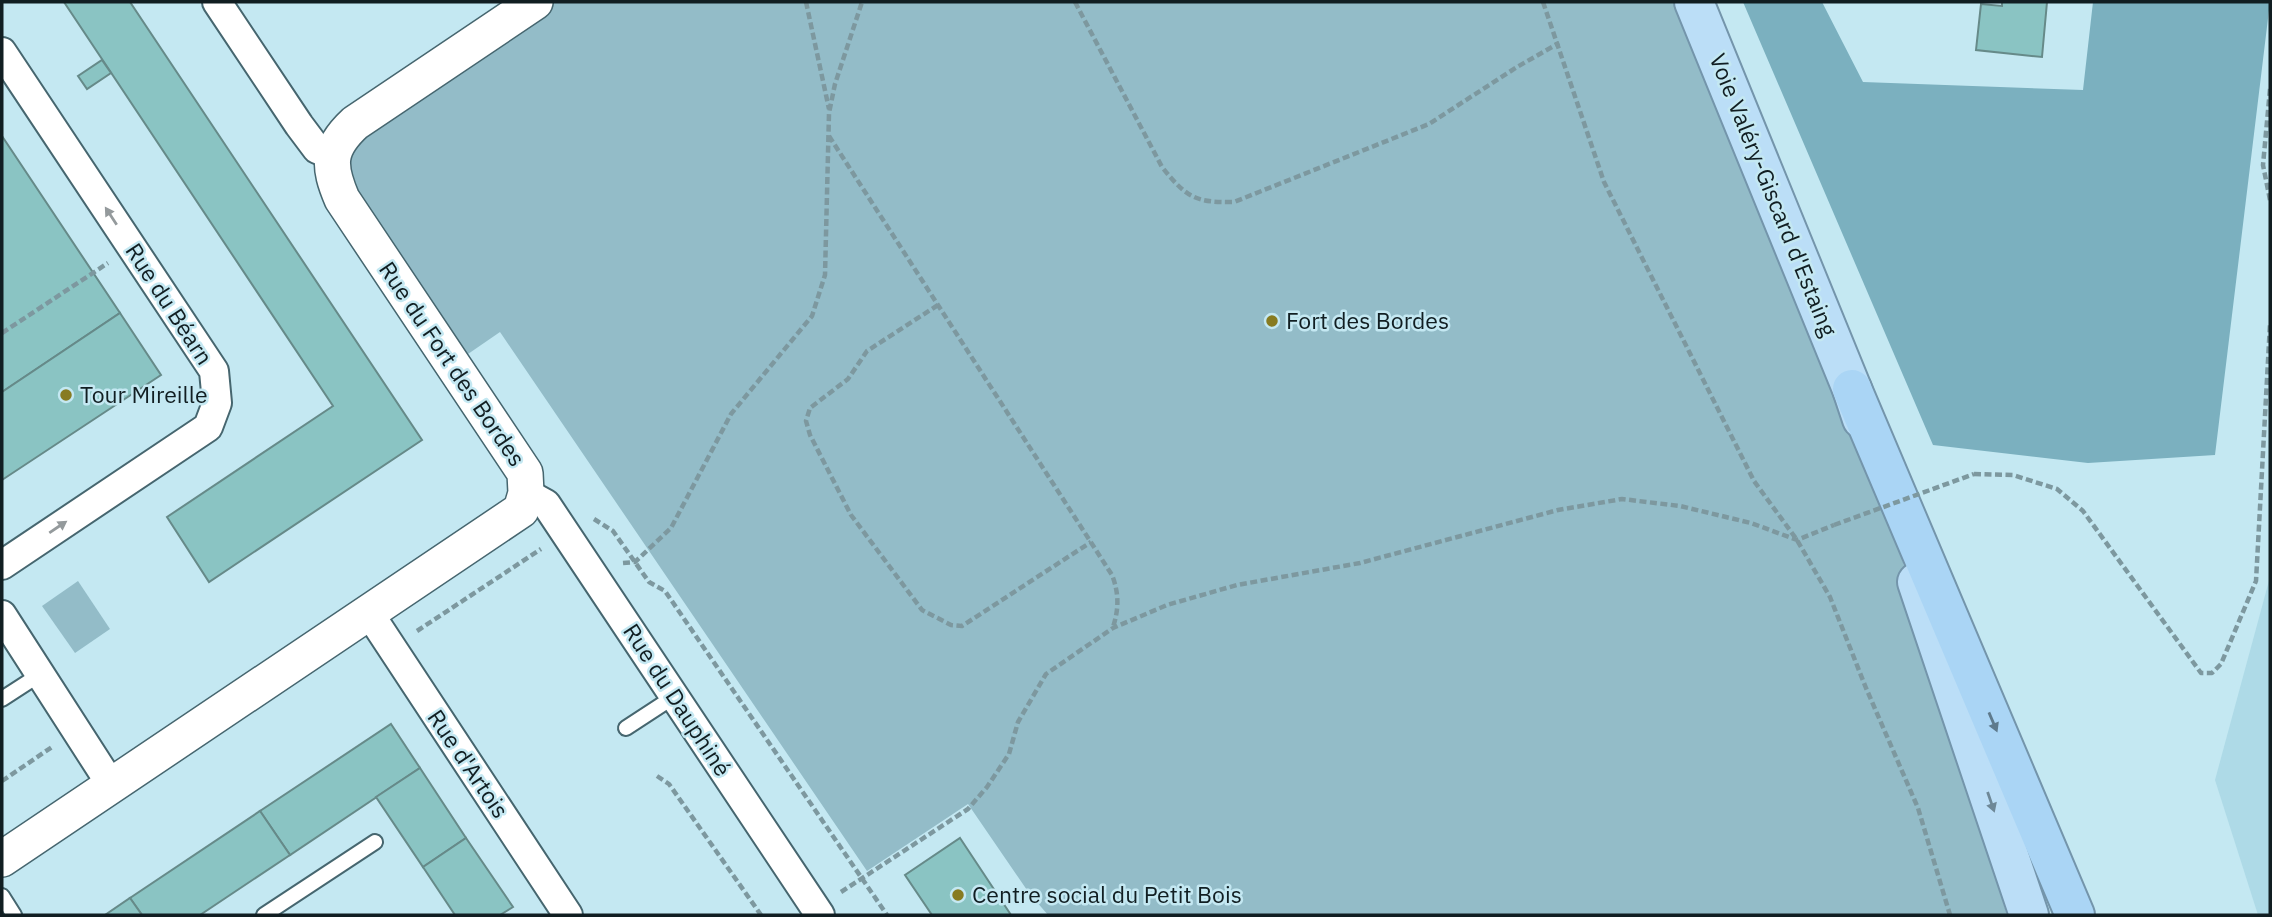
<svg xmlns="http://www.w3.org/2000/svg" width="2272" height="917" viewBox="0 0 2272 917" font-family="'IBM Plex Sans',sans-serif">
<rect width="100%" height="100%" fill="#c4e8f2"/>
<path fill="#aedae7" d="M2270 577V915H2258L2215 780Z"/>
<g fill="#93bcc8">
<path d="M535 2H1694L1852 389 2007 915H1048L1029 893 968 804 867 871 500 332 452 365 332 155Z"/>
<path d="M78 581 110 629 75 653 42 606Z"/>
</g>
<path fill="#7bb0bf" d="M1743 2H1822L1863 82 2083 90 2093 2H2270L2215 455 2088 463 1933 445Z"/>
<g fill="#8ac4c3" stroke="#668a89" stroke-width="2">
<path d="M64 2H130L422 440 209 582 167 517 333 406Z"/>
<path d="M2002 2H2047L2042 57 1976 50 1981 4 2002 6Z"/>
<path d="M102 60 111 73 87 89 78 76Z"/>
<path d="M2 136 120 313 2 392Z"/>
<path d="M120 313 161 375 2 480V392Z"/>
<path d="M391 724 420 768 290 855 260 811Z"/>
<path d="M420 768 466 838 423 867 376 797Z"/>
<path d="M260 811 290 855 200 915H142L130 898Z"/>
<path d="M466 838 513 907 500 915H455L423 867Z"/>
<path d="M960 838 1011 915H932L905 875Z"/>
<path d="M130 898 142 915H105Z"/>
</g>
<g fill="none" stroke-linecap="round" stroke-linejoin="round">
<g stroke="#46666f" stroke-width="18">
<g id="service">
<path d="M2 699 39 675"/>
<path d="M626 728 675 696"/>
<path d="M2 896 14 915"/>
<path d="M264 915 375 842"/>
</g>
</g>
<g stroke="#46666f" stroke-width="32">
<g id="minor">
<path d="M217 2 299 125 317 149 332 155"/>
<path d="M2 52 214 371 217 403 208 427 2 565"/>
<path d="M526 493 546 504 820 915"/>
<path d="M369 613 568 915"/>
<path d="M2 615 112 786"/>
</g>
</g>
<g stroke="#46666f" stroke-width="38">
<path id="tertiary" d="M2 859 521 510 526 493 525 473 342 199C328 166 327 149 355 123L535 2"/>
</g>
<g stroke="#7495ab" stroke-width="42">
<g id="trunk">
<path d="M1694 2 1852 389 1862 419"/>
<path d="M1917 582 2029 915"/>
</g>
</g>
<g stroke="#7495ab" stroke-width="42">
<path id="motorway" d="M1852 389 2075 915"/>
</g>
<g stroke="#7d989f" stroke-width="4.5" stroke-dasharray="7 3.5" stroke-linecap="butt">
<path d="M806 2 829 109"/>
<path d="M1075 2 1162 167C1186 197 1195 203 1234 202L1429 124 1517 67 1559 43"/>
<path d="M1543 2 1604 182 1754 481 1797 540 1830 597 1866 688 1918 808 1950 915"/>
<path d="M2270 89 2263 165 2270 200"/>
<path d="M829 136 1112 575C1119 593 1119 609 1113 627"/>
<path d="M938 305 867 351 848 379 810 408 806 421 810 435 851 515 922 610 951 625 962 626 1091 542"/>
<path d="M2 333 108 263"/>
<path d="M1974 474 2013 475 2057 489 2083 511 2201 673H2212L2221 664 2256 581 2270 324"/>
<path d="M594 519 613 531 649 582 665 591 887 915"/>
<path d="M623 563 635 562 671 528 731 414 812 316 825 275 829 113 835 84 862 2"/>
<path d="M417 631 541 549"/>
<path d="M657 776 669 784 761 915"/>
<path d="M2 781 52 747"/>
<path d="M841 892 968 809 987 787 1009 754 1018 722 1046 674 1113 628 1167 605 1237 585 1360 563 1558 510 1622 499 1680 506 1751 523 1797 540 1834 525"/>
</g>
<use href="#service" stroke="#fff" stroke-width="14"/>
<use href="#minor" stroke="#fff" stroke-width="28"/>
<use href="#tertiary" stroke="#fff" stroke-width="35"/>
<use href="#trunk" stroke="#bbdef7" stroke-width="38"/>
<use href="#motorway" stroke="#aad5f5" stroke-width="38"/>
<path stroke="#7d989f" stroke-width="4.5" stroke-dasharray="7 3.5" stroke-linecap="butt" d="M1834 525 1974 474"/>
</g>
<defs><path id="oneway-solid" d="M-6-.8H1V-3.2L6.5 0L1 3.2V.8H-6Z" transform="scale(1.75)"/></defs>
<g fill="#949a9c">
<use href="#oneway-solid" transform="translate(111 216) rotate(-123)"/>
<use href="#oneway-solid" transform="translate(58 527) rotate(-34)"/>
</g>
<use fill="#5e7a8c" href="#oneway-solid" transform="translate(1993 722) rotate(67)"/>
<use fill="#6e8897" href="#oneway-solid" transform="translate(1991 802) rotate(71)"/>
<g fill="#877b21" stroke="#c4e8f2" stroke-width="2.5">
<circle cx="1272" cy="321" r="7"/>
<circle cx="66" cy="395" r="7"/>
<circle cx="958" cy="895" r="7"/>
</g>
<g text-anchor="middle" stroke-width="5" stroke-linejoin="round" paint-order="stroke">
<g font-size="23" fill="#111e22" stroke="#c4e8f2">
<text transform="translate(1773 195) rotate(68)" y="8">Voie Valéry-Giscard d'Estaing</text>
<text transform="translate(169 304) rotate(57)" y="8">Rue du Béarn</text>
<text transform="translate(452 364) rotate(56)" y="8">Rue du Fort des Bordes</text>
<text transform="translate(677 700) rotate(57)" y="8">Rue du Dauphiné</text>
<text transform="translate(468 764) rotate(56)" y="8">Rue d'Artois</text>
</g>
<g font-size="23" fill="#111e22" stroke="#c4e8f2" text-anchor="start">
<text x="1286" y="329">Fort des Bordes</text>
<text x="80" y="403">Tour Mireille</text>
<text x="972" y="903">Centre social du Petit Bois</text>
</g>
</g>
<rect width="2272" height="917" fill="none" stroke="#111e22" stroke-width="7"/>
</svg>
